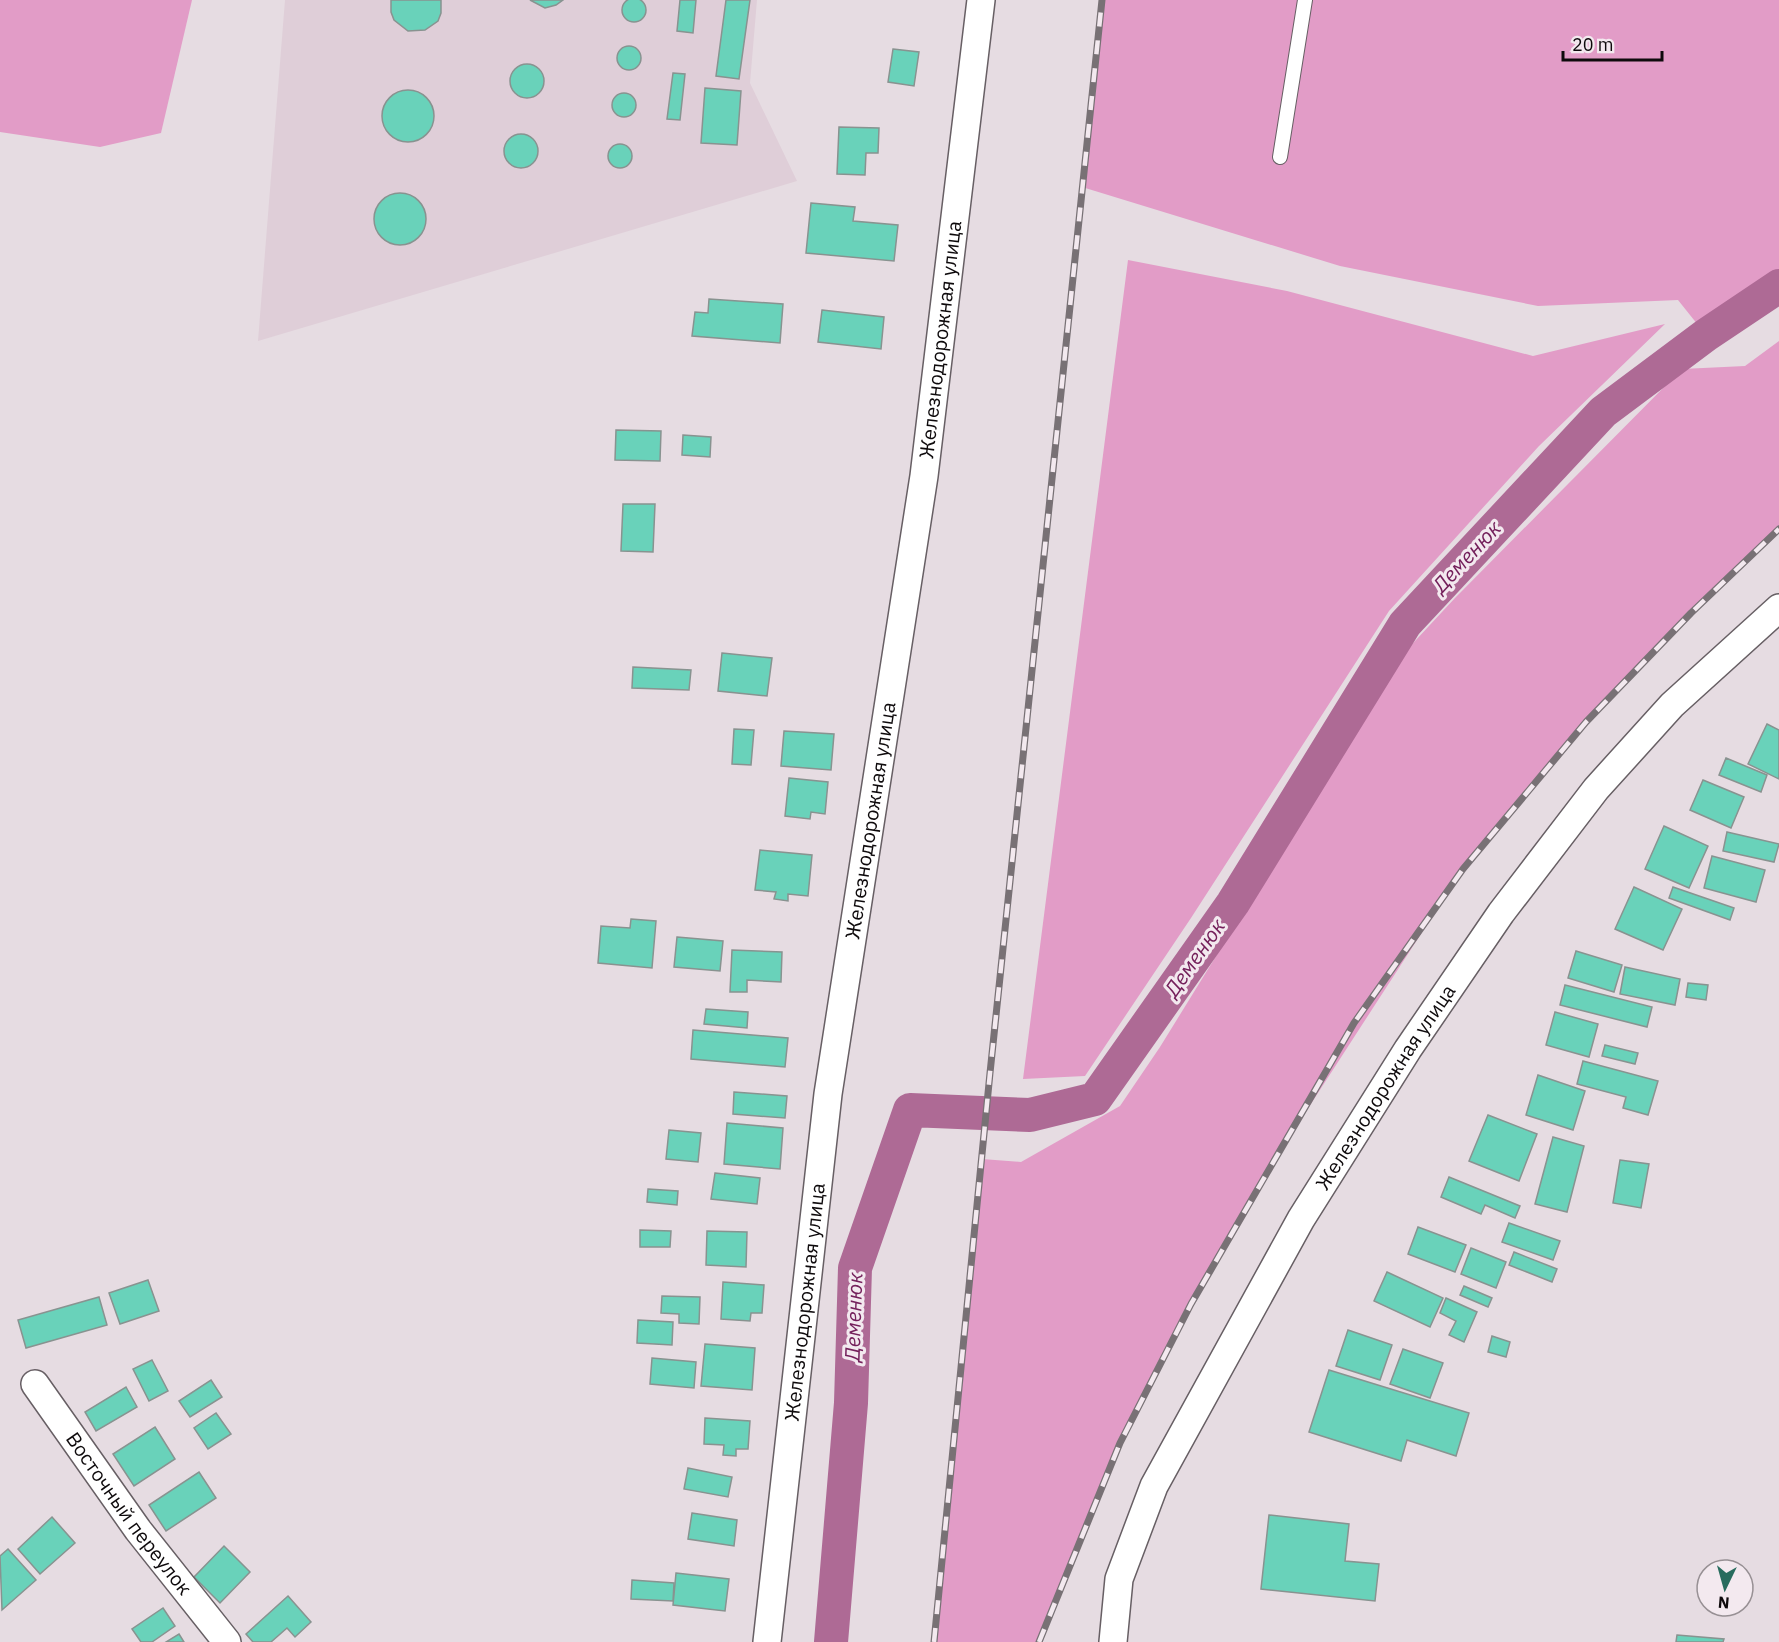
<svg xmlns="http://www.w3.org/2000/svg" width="1779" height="1642" viewBox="0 0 1779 1642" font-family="'IBM Plex Sans',sans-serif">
<rect width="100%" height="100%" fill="#e6dce2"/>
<path fill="#dfced8" d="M285 0H757L750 83 797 181 258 341Z"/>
<g fill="#e29cc7">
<path d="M0 0H192L161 133 100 147 0 132Z"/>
<path d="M1102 0H1779V286L1706 335 1678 300 1538 306 1340 266 1082 187Z"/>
<path d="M1128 260 1287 291 1533 356 1665 324 1539 446 1389 611 1191 918 1085 1076 1023 1079Z"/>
<path d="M1779 341V529L1691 613 1586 722 1463 869 1268 1170 1191 1304 1120 1443 1039 1642H934L982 1159 1021 1162 1120 1106 1160 1047 1402 655 1455 598 1682 369 1745 366Z"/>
</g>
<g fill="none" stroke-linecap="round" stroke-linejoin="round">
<path stroke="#ae6a95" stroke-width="34" d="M831 1642 851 1403 855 1268 910 1110 1030 1115 1095 1099 1233 903 1405 624 1603 412 1706 335 1779 286"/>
</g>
<g fill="#69d2ba" stroke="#889390" stroke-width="1.5">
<circle cx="634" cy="10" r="12"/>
<path d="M391 0H441V13L438 21 425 30 408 31 394 20 391 12Z"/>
<path d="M530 0H563L556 5 545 8Z"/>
<path d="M680 0H696L693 33 677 31Z"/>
<path d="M726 0H750L739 79 716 76Z"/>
<circle cx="629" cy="58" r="12"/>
<path d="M893 49 919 52 914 86 888 82Z"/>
<circle cx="527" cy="81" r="17"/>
<path d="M673 73 685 74 680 120 667 119Z"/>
<path d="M705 88 741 91 737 145 701 143Z"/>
<circle cx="408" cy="116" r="26"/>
<circle cx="624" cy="105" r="12"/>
<path d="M839 127 879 128 878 153H866L865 175 837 174Z"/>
<circle cx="521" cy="151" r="17"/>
<circle cx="620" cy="156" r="12"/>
<circle cx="400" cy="219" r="26"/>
<path d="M811 203 855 207 853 221 898 225 894 261 806 253Z"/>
<path d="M709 299 783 304 780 343 692 336 695 312 708 313Z"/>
<path d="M822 310 884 317 881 349 818 342Z"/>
<path d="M616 430 661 431 660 461 615 460Z"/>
<path d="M683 435 711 437 710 457 682 455Z"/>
<path d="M623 504H655L653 552 621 551Z"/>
<path d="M722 653 772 658 767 696 718 691Z"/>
<path d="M633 667 691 670 689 690 632 688Z"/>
<path d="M1767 724 1779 730V779L1748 764Z"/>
<path d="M734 729 754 730 751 765 732 764Z"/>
<path d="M784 731 834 734 831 770 781 766Z"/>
<path d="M1726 758 1767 775 1761 792 1719 775Z"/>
<path d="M789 778 828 782 825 814 811 812 810 819 785 816Z"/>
<path d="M1703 780 1744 797 1731 828 1690 810Z"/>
<path d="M1664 826 1708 846 1689 888 1645 869Z"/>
<path d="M1727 832 1779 844 1774 862 1723 851Z"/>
<path d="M760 850 812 855 808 896 788 894V901L774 899 776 892 755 890Z"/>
<path d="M1712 856 1765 870 1756 902 1704 888Z"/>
<path d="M1634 887 1682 909 1663 950 1615 929Z"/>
<path d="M1673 887 1734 908 1730 920 1669 898Z"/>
<path d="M631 919 656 921 652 968 598 963 601 926 630 928Z"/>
<path d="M677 937 723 941 720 971 674 967Z"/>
<path d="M732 950 782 952 781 982 747 980V992H730Z"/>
<path d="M1576 951 1622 965 1614 992 1568 978Z"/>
<path d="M1625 967 1680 979 1675 1005 1620 994Z"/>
<path d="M1688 983 1708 985 1706 1000 1686 997Z"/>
<path d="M1565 985 1652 1007 1647 1027 1560 1005Z"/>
<path d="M706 1009 748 1012 747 1028 704 1024Z"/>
<path d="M1555 1012 1598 1024 1589 1057 1546 1045Z"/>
<path d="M693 1030 788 1038 785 1067 691 1059Z"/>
<path d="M1605 1045 1638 1053 1635 1064 1602 1056Z"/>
<path d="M1583 1061 1658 1081 1648 1115 1623 1108 1626 1097 1577 1084Z"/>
<path d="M1538 1075 1585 1091 1573 1130 1526 1115Z"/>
<path d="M734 1092 787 1096 785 1118 733 1114Z"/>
<path d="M1488 1115 1537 1134 1519 1181 1469 1161Z"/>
<path d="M727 1123 783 1128 780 1169 724 1164Z"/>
<path d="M669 1130 701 1133 698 1162 666 1159Z"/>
<path d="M1553 1137 1584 1146 1567 1212 1535 1204Z"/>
<path d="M1620 1160 1649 1164 1641 1208 1613 1203Z"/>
<path d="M715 1173 760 1178 757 1204 711 1199Z"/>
<path d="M1449 1177 1520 1206 1515 1218 1485 1205 1481 1214 1441 1197Z"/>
<path d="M648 1189 678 1191 677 1205 647 1202Z"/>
<path d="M1509 1223 1560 1241 1553 1260 1502 1242Z"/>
<path d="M1418 1227 1466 1245 1455 1272 1408 1254Z"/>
<path d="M640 1230 671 1231 670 1247H640Z"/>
<path d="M707 1231 747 1232 746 1267 706 1265Z"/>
<path d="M1471 1248 1506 1262 1496 1288 1461 1274Z"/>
<path d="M1514 1252 1557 1269 1552 1282 1509 1265Z"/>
<path d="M1387 1272 1443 1298 1430 1327 1374 1301Z"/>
<path d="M148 1280 159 1311 120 1324 109 1293Z"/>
<path d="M723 1282 764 1285 762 1313H751L750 1321 721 1319Z"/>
<path d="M1464 1286 1492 1298 1488 1307 1460 1295Z"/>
<path d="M662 1296 700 1297 699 1324 679 1323V1314L661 1313Z"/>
<path d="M99 1297 107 1325 26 1348 18 1320Z"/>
<path d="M1446 1298 1477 1312 1464 1342 1449 1335 1456 1321 1440 1313Z"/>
<path d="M638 1320 673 1322 672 1345 637 1343Z"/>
<path d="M1348 1330 1392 1345 1380 1380 1336 1366Z"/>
<path d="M1492 1336 1510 1342 1506 1357 1488 1352Z"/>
<path d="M705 1344 755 1348 752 1390 701 1386Z"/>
<path d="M1403 1349 1443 1363 1430 1398 1390 1384Z"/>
<path d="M652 1358 696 1362 694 1388 650 1384Z"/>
<path d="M152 1360 168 1391 149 1401 133 1369Z"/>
<path d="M1329 1370 1469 1413 1456 1456 1407 1440 1401 1461 1309 1432Z"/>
<path d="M211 1380 222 1397 190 1417 179 1401Z"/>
<path d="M126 1387 137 1407 96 1431 85 1412Z"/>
<path d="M216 1413 231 1434 208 1449 194 1428Z"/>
<path d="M705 1418 750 1421 748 1449H736V1456L723 1455 724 1445 704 1444Z"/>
<path d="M155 1427 175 1459 134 1486 113 1454Z"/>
<path d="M688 1468 732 1477 728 1497 684 1489Z"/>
<path d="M199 1472 216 1498 166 1531 149 1505Z"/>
<path d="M692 1513 737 1520 734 1546 688 1539Z"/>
<path d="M1269 1515 1349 1524 1345 1561 1379 1564 1375 1601 1261 1589Z"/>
<path d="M52 1517 75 1543 40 1574 18 1549Z"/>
<path d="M224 1546 250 1572 220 1603 194 1577Z"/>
<path d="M8 1549 36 1580 2 1610 0 1556Z"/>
<path d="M676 1573 729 1579 725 1611 673 1605Z"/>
<path d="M632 1580 674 1583 673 1601 631 1599Z"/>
<path d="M288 1596 311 1622 295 1637 287 1628 271 1642H253L246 1634Z"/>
<path d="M163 1608 175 1626 152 1642H141L132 1629Z"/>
<path d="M179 1634 184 1642H166Z"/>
<path d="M1677 1635 1724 1639 1723 1642H1676Z"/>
</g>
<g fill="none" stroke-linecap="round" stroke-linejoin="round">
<g stroke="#675f64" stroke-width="16">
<path id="lane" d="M1280 157 1305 0"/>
</g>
<g stroke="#675f64" stroke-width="30">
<g id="street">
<path id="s1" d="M35 1384 138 1530 227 1642"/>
<path id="s2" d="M767 1642 828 1094 924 476 981 0"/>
<path id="s3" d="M1113 1642 1119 1579 1154 1486 1301 1219 1408 1049 1501 913 1596 789 1672 705 1779 608"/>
</g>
</g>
<use href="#lane" stroke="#fff" stroke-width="14"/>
<use href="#street" stroke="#fff" stroke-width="27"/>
<g stroke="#787175" stroke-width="7">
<g id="rail">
<path d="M934 1642 990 1073 1102 0"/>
<path d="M1039 1642 1120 1443 1191 1304 1354 1023 1463 869 1586 722 1691 613 1779 529"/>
</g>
</g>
<use href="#rail" stroke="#f3e9ef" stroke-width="4.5" stroke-dasharray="14" stroke-linecap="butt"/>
</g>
<g text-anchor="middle" stroke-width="6" stroke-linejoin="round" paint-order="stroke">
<g font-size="20" fill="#0e0a0c" stroke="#f3e9ef">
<text dy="7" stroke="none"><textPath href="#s2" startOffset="1314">Железнодорожная улица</textPath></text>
<text dy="7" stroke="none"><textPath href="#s2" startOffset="828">Железнодорожная улица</textPath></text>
<text dy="7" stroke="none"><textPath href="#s3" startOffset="624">Железнодорожная улица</textPath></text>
<text dy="7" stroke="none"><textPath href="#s2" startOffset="342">Железнодорожная улица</textPath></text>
<text dy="7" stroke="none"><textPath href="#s1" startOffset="160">Восточный переулок</textPath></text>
</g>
<g font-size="21" font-style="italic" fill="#74205b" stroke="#f3e9ef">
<text transform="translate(1467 557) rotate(-47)" y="7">Деменюк</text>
<text transform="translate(1195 958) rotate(-55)" y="7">Деменюк</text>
<text transform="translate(854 1317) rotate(-88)" y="7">Деменюк</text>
</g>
</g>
<g transform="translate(1725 1588) rotate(185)"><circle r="28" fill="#f3e9ef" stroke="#979094" stroke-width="1.5"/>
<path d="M0-4.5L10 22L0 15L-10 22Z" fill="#286c5e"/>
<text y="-9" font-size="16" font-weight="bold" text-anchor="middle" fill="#0e0a0c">N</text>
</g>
<path d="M1563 51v9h99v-9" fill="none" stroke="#0e0a0c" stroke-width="3"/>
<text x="1572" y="51" font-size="18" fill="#0e0a0c" stroke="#f3e9ef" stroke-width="4.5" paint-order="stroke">20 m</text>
</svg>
